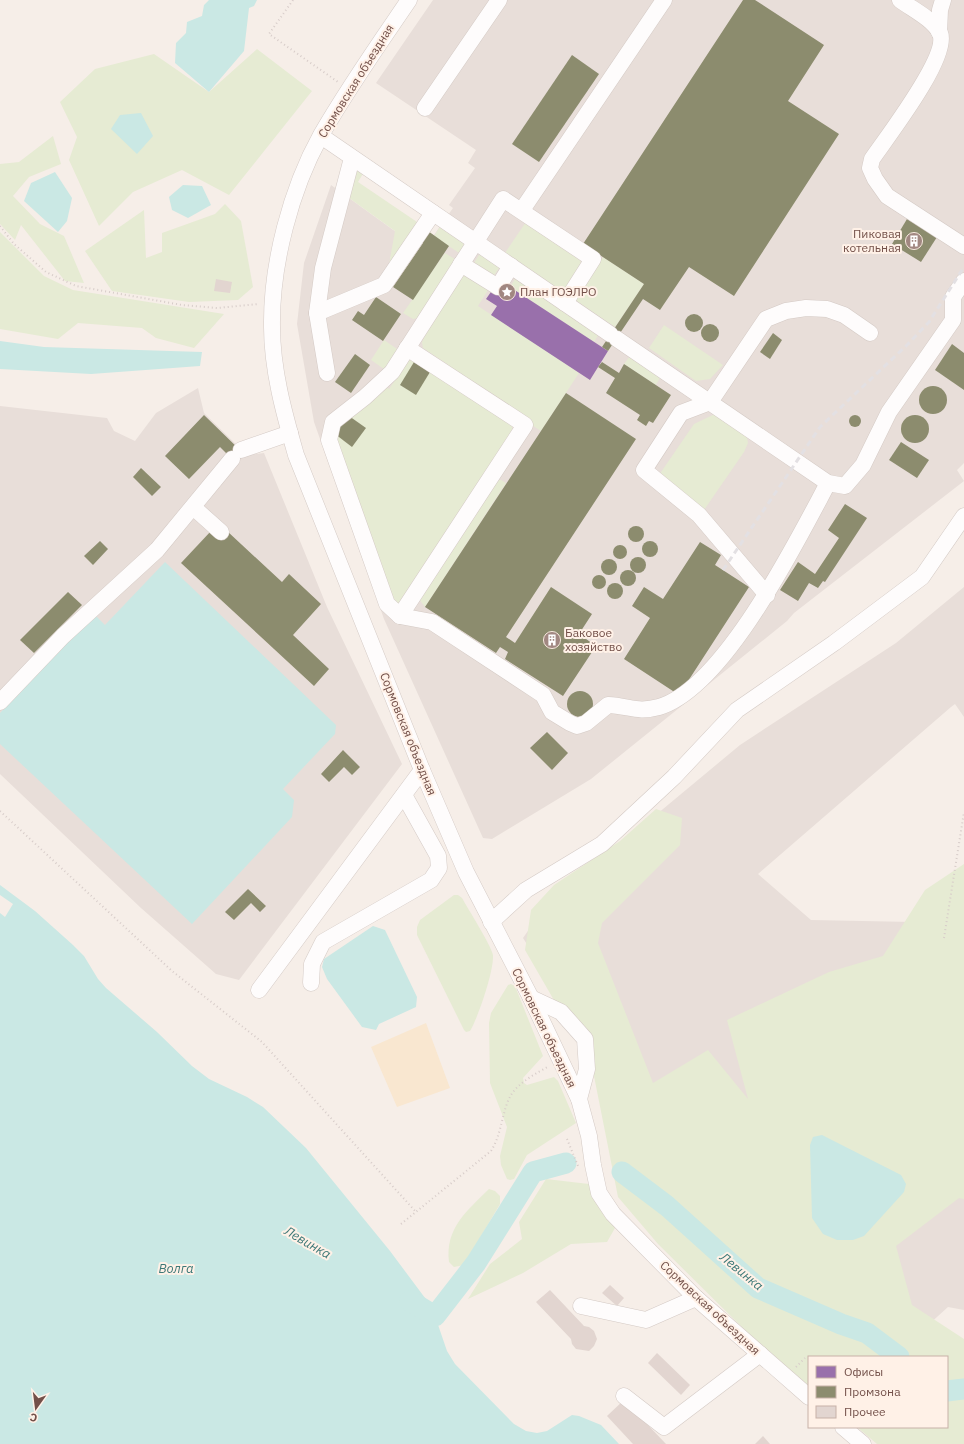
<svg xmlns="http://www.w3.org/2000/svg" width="964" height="1444" viewBox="0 0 964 1444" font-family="'IBM Plex Sans',sans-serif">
<rect width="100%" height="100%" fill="#f6eee8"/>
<g fill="#e8ded9">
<path d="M433 0H964V463L957 470 964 481 794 613 787 621 591 779 492 839 483 838 384 619 314 422 297 324 304 263 331 185 396 232 388 270 399 278 423 244 421 242 434 235 453 208 449 205 475 168 468 163 476 150 376 83Z"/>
<path d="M198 388 204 413 247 455 264 453 327 607 402 764 239 980 216 974 141 908 0 774V406L107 418 114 431 135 441 156 413Z"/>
<path d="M964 587V717L955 704 951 707 758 874 811 920 964 923V1310L948 1307 905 1346 596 1052 523 938 544 908 740 745 896 643Z"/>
</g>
<g fill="#e6ebd3">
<path d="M257 49 312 91 229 195 182 170 133 192 99 226 69 160 77 137 60 102 95 69 154 54 209 92Z"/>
<path d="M53 136 61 164 29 177 13 196 40 224 64 236 84 283 65 281 21 225 15 240 0 224V164L19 162Z"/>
<path d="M357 167 364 172 358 182 417 222 403 252 388 270 395 231 345 195Z"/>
<path d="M225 204 241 221 253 287 238 300 189 302 112 291 85 251 144 210 146 258 162 252V233L215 214Z"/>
<path d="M528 219 580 254 581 270 565 294 505 253Z"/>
<path d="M441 225 461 239 464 245 459 253 434 236Z"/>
<path d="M0 232 44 276 73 290 224 314 194 348 156 338 142 328 78 323 58 339 0 329Z"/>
<path d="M481 252 501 265 491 280 472 266Z"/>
<path d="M445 253 458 261 422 317 413 319 403 313Z"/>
<path d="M603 257 644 284 615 327 575 300Z"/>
<path d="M465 271 490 287 478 306 579 373 541 431 444 368 447 364 423 348 422 342 432 321Z"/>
<path d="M517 276 600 332 594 342 510 287Z"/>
<path d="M664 325 723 365 710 379 696 381 649 348Z"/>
<path d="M384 340 400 351 384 369 371 360Z"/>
<path d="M632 353 662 374 656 385 624 364Z"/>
<path d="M411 356 512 426 514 436 404 605H396L335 444V424L384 385 389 389Z"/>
<path d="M717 413 746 432 748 443 744 452 702 513 659 475 694 424Z"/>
<path d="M493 480H501L506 483 425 607 419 599Z"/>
<path d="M656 809 682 818 680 845 602 923 598 943 653 1083 708 1050 748 1099 727 1020 829 972 883 956 925 890 964 864V1199L959 1198 896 1246 912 1305 964 1339V1444H877L857 1427H947V1357H809V1386L761 1346 658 1244 618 1197 592 1066 525 950 531 910 554 885 620 841Z"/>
<path d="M454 895H458L462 898C468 909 491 945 493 955 494 971 478 1018 470 1031L466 1032 464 1030 417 935V927L420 920Z"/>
<path d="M511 984 515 986 543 1056 523 1078 524 1083 527 1085 554 1077 558 1081 576 1123 527 1155 514 1179 510 1180 507 1179 501 1165 500 1156 507 1127 490 1083 489 1023 491 1013 508 985Z"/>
<path d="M546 1179 589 1184 615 1228 607 1242 571 1244 523 1273 468 1299 490 1264 522 1239 519 1222Z"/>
<path d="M489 1189 495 1191 500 1196V1204L464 1265 454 1267 449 1262C445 1228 467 1211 489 1189Z"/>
</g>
<path fill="#f9e7d0" d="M426 1023 450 1088 397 1107 371 1047Z"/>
<g fill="#cae8e4">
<path d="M209 0H257L254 6 249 8 244 51 209 92 175 63 176 43 186 33 187 22 202 16 204 5Z"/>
<path d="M141 113 153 136 137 154 111 129 120 115Z"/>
<path d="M55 172 72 198 67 221 58 232 24 201 31 183Z"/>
<path d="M183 185 202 186 211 205 188 218 172 210 169 197Z"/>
<path d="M0 341 44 347 202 352 200 366 91 374 0 369Z"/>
<path d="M165 562 336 725 335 734 283 789 294 800 292 817 192 924 0 744V713L94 614 105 625Z"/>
<path d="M0 885 35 911 73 945 84 956 98 979 106 988 157 1032 192 1066 209 1079 247 1097 263 1107 306 1148 390 1251 428 1302 435 1316 447 1351 455 1364 514 1424 526 1431 537 1433 547 1431 572 1415 579 1416 601 1425 619 1444H0Z"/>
<path d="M373 926 385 930 417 997 416 1007 379 1024 376 1030 362 1027 327 979 322 967 324 959Z"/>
<path d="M822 1135 901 1175 906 1184 904 1192 864 1236 853 1240H837L823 1234 812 1218 810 1145 813 1137Z"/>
</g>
<path fill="#f6eee8" d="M0 895 13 904 5 917 0 913Z"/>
<path fill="#9970ab" d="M510 287 608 351 590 380 491 315 497 306 486 299 493 289 504 296Z"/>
<g fill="#8c8c6e">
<path d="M743 0H755L824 45 788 101 839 134 734 296 689 267 660 310 643 299 608 351 602 347 644 284 583 244Z"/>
<path d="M572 55 599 74 539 162 512 144Z"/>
<path d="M907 219 937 237 921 262 892 244Z"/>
<path d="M428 231 449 246 413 300 393 287 423 243 421 242Z"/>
<path d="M376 297 401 314 383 341 352 320 358 311 364 315Z"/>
<circle cx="694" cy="323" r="9"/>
<circle cx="710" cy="333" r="9"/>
<path d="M773 333 782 340 770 359 760 352Z"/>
<path d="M952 344 964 353V390L935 370Z"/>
<path d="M355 354 370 365 351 393 335 382Z"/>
<path d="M414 362 430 372 416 395 400 385Z"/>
<path d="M602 362 619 373 624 364 671 395 653 423 649 421 646 426 637 420 640 415 606 393 615 378 598 367Z"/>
<circle cx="933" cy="400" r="14"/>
<path d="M566 393 636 439 506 637 515 643 551 587 592 614 579 634 596 646 563 696 505 659 508 652 500 647 496 653 425 607Z"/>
<circle cx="855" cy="421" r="6"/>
<path d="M204 415 244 454 236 463 220 447 189 479 165 456Z"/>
<circle cx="915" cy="429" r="14"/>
<path d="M349 416 366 428 352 447 335 434Z"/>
<path d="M901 442 929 460 917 478 889 460Z"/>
<path d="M141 468 161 487 152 496 133 477Z"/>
<path d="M845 504 867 518 825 582 823 581 818 588 809 583 798 601 780 590 798 562 815 574 839 538 828 530Z"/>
<circle cx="636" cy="534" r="8"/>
<path d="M211 531H227L282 582 289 574 321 604 293 635 329 669 314 686 181 563Z"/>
<circle cx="650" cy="549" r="8"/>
<path d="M100 541 108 549 93 565 84 556Z"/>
<path d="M700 542 721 555 715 565 749 587 679 695 624 659 650 618 632 606 644 587 663 599Z"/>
<circle cx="620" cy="552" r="7"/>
<circle cx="638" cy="565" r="8"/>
<circle cx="609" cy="567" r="8"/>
<circle cx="628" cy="578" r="8"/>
<circle cx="599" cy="582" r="7"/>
<circle cx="615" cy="591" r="8"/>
<path d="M68 592 82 605 34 653 20 640Z"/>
<circle cx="580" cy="704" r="13"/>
<path d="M547 732 568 753 552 770 530 748Z"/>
<path d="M343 750 360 767 352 775 344 767 329 782 321 774Z"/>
<path d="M248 889 266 906 260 912 251 903 234 920 225 912Z"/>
</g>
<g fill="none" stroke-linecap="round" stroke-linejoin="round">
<g stroke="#cae8e4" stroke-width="21">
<path d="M622 1172 667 1206 758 1288 841 1324 867 1333 899 1357"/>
<path d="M410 1301 435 1316 476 1263 533 1172 566 1163"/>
<path d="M947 1391 964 1389"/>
</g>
</g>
<g fill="#e2d5d0">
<path d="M216 279 232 282 230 293 214 291Z"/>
<path d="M610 1285 624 1298 617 1306 602 1293Z"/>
<path d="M550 1290 584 1326 589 1327 594 1331 597 1339 594 1346 589 1351 576 1349 572 1344 571 1339 536 1302Z"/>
<path d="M657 1353 690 1385 681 1395 648 1363Z"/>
<path d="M624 1400 666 1444H633L607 1416Z"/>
<path d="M763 1436 770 1444H755Z"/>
</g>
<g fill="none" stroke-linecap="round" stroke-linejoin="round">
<g stroke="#d4cac5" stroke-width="17">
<g id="minor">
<path d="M409 0C379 44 348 88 321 135 291 189 271 264 272 327 272 370 284 413 296 455L422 770 466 872 531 998 579 1099 589 1136 593 1165 599 1193 613 1214 696 1298 809 1397"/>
<path d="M900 0C912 9 933 19 940 33 950 56 887 137 872 159L870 168 875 179 887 196 964 246"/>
<path d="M939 32 940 10 943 0"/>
<path d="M425 108 499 0"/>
<path d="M321 136 610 334"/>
<path d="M522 210 664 0"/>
<path d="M461 264 498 287 511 266"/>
<path d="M565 303 593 259 503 199 392 372 365 397 333 422 329 440 387 604 400 616 432 622 543 695 552 712 570 723 577 726 586 723 608 705C630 706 637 713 659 707 724 688 797 541 828 483"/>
<path d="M317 313 384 285 433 213"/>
<path d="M617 339 828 483 845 486 863 465 889 412 953 320V297L964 281"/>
<path d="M327 373 317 313 323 268 352 158"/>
<path d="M241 450 290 433"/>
<path d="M193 507 221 532"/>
<path d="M767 595 699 515 644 470 681 413 710 402 766 319 786 311 806 308 827 309 844 315 870 333"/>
<path d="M400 616 525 425 407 348"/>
<path d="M0 702 63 636 157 550 232 459"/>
<path d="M491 922 526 890 602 844 674 777 737 710 834 643 922 577 964 516"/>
<path d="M311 983 312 964 323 942 431 880 439 868 438 856 404 795"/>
<path d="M259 990 422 770"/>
<path d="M531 998 561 1012 585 1039 587 1069 579 1099"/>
<path d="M581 1306 646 1320 696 1298"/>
<path d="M624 1396 664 1427 760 1354"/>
<path d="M843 1427 863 1444"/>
</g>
</g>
<g stroke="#d7ccc9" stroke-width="2" stroke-dasharray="1 3" stroke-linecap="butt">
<path d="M293 0 269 34 338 82"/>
<path d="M0 226 14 244 46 272 76 286 182 305 217 308 259 304"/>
<path d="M0 811 172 971 262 1042 416 1212"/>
<path d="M944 938 964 812"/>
<path d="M567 1139 578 1166"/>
<path d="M401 1224 491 1151C502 1134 502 1110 511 1095 519 1082 537 1073 549 1066"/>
<path d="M796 1367 805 1358"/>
</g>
<use href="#minor" stroke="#fefcfc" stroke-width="16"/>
<path stroke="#e3e0e3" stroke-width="3" stroke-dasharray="6 4" stroke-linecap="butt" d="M723 570 820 427 907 345 929 322 964 267"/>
</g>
<defs>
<g id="building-disc" transform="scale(0.9)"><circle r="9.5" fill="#a18781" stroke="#fff1e7"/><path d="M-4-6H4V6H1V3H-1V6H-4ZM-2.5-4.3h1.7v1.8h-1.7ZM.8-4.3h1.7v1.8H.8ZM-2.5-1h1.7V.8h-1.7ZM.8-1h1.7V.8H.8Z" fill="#fff"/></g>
<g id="sight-disc" transform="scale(0.9)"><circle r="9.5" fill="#a18781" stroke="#fff1e7"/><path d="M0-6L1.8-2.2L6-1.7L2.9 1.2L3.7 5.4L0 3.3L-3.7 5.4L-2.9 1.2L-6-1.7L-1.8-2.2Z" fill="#fff"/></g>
</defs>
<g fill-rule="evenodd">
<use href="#building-disc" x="914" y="241"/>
<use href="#sight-disc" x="507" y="292"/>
<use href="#building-disc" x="552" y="640"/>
</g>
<g text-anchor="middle" stroke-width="4" stroke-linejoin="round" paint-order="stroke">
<g font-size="12" fill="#735049" stroke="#fff1e7">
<text transform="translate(356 81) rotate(-58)" y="4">Сормовская объездная</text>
<text transform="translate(408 734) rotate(68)" y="4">Сормовская объездная</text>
<text transform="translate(544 1028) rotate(64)" y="4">Сормовская объездная</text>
<text transform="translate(710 1308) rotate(43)" y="4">Сормовская объездная</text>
</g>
<g font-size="12" fill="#735049" stroke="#fff1e7" text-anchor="start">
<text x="901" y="238" text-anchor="end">Пиковая<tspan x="901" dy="14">котельная</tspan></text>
<text x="520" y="296">План ГОЭЛРО</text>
<text x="565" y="637">Баковое<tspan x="565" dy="14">хозяйство</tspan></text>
</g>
<g font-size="13" font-style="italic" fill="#3d7877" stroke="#fff1e7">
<text transform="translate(308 1242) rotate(30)" y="5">Левинка</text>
<text x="176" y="1273">Волга</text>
<text transform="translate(742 1271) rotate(39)" y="5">Левинка</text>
</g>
</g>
<rect x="808" y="1356" width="140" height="72" fill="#fff1e7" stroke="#c7b1a8"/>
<rect x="816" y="1366" width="20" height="12" fill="#9970ab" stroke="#c7b1a8"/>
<text x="844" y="1376" font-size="12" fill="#735049">Офисы</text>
<rect x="816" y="1386" width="20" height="12" fill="#8c8c6e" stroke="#c7b1a8"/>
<text x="844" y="1396" font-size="12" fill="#735049">Промзона</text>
<rect x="816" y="1406" width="20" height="12" fill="#e2d5d0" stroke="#c7b1a8"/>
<text x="844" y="1416" font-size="12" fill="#735049">Прочее</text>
<g transform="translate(36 1408) rotate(194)" stroke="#fff1e7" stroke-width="3" paint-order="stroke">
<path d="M0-3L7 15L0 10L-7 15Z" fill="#735049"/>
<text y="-6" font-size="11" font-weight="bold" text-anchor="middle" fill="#735049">С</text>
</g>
</svg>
